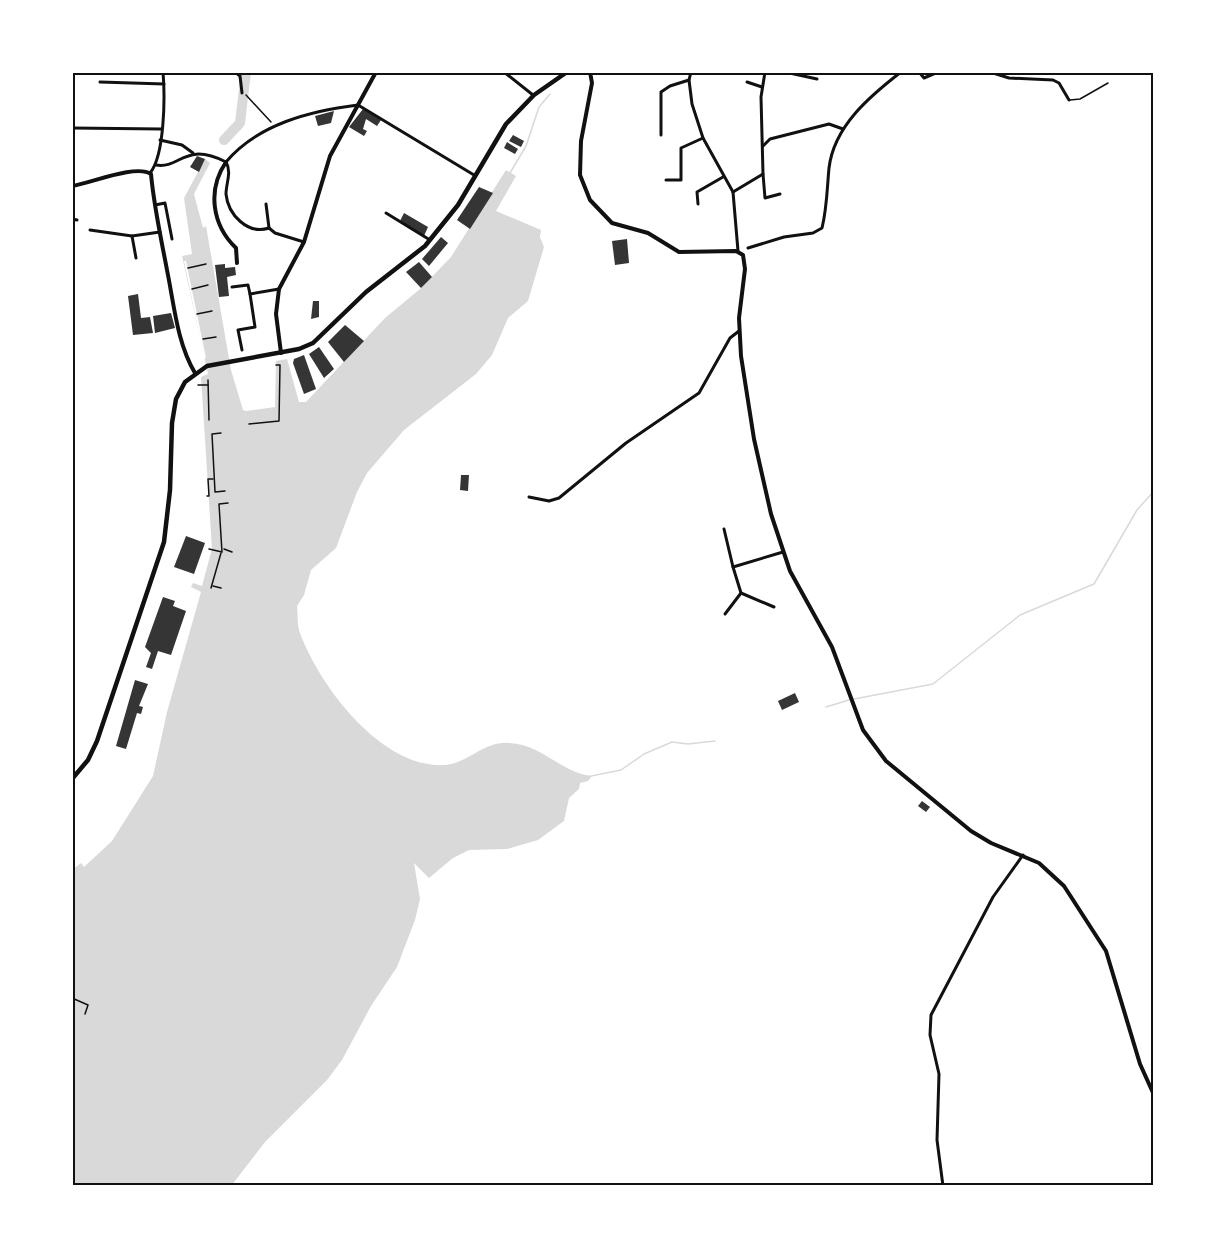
<svg xmlns="http://www.w3.org/2000/svg" width="1226" height="1258" viewBox="0 0 1226 1258" font-family="Helvetica,sans-serif">
<rect width="100%" height="100%" fill="#fff"/>
<path fill="#d9d9d9" d="M205 159 210 163 194 194 203 228 206 226 231 370 243 410 246 411 275 407 276 361 287 359 299 402H306L385 318 420 289 451 257 506 170 516 176 496 211 541 230 540 237 544 247 528 301 508 318 492 355 476 374 404 430 367 473 357 492 336 548 311 570 304 595 297 606C298 615 297 625 300 633 320 687 382 769 445 765 469 763 484 741 509 743 542 744 561 773 592 776L588 781 580 783 579 789 569 798 564 821 538 840 507 849 469 850 453 858 429 878 414 863 420 899 415 920 397 967 371 1006 342 1060 327 1080 265 1142 231 1186H72V870L81 863 84 867 112 841 153 776 167 712 201 592 191 587 193 583 202 586 212 549 201 377 208 374 182 256 192 254 184 198Z"/>
<path fill="#fff" d="M184 261H186L206 358H204Z"/>
<g fill="none" stroke-linecap="round" stroke-linejoin="round">
<g stroke="#d9d9d9" stroke-width="1.5">
<path d="M510 173 526 146 539 107 550 94"/>
<path d="M854 699 933 684 1020 615 1094 584 1137 510 1154 491"/>
<path d="M826 707 849 700"/>
<path d="M591 776 621 770 644 754 672 742 688 744 715 741"/>
</g>
<path stroke="#d9d9d9" stroke-width="10" d="M224 140 240 123 246 72"/>
</g>
<g fill="#353535">
<path d="M363 109 381 120 377 126 366 119 363 129 367 131 364 136 349 127Z"/>
<path d="M334 111 331 123 318 126 315 116Z"/>
<path d="M513 135 524 141 521 147 509 141Z"/>
<path d="M507 142 518 149 515 154 504 148Z"/>
<path d="M197 156 205 159 199 172 190 167Z"/>
<path d="M479 187 493 193 470 229 457 220Z"/>
<path d="M404 213 428 227 424 236 400 221Z"/>
<path d="M441 237 448 243 429 266 422 259Z"/>
<path d="M627 239 629 263 615 265 612 241Z"/>
<path d="M419 262 432 277 421 288 406 272Z"/>
<path d="M225 264V268L235 267 236 275 227 277 229 296 219 297 215 265Z"/>
<path d="M138 294 141 318 150 317 153 333 133 335 128 296Z"/>
<path d="M313 301H319V317L311 319Z"/>
<path d="M171 313 175 328 155 333 153 316Z"/>
<path d="M345 325 364 341 344 362 328 342Z"/>
<path d="M319 347 334 369 324 378 309 354Z"/>
<path d="M304 355 316 389 304 394 293 363 294 359Z"/>
<path d="M461 475H469L468 491 460 490Z"/>
<path d="M186 536 205 543 194 574 174 567Z"/>
<path d="M163 597 175 601 173 606 186 611 171 655 158 651 152 669 146 667 151 653 145 647Z"/>
<path d="M135 680 148 684 139 706 143 707 141 714 137 713 126 749 116 746Z"/>
<path d="M795 693 799 702 782 710 778 701Z"/>
<path d="M922 801 930 807 926 812 918 806Z"/>
</g>
<g fill="none" stroke-linecap="round" stroke-linejoin="round">
<g stroke="#111" stroke-width="1.5">
<path d="M246 95 271 122"/>
<path d="M188 268 206 264"/>
<path d="M192 289 208 285"/>
<path d="M197 314 212 311"/>
<path d="M203 339 216 337"/>
<path d="M208 380 209 420"/>
<path d="M198 385H208"/>
<path d="M249 424 279 421 280 365H276"/>
<path d="M221 433 212 434 215 492 225 491"/>
<path d="M207 496H209L208 479H213"/>
<path d="M209 549 222 552 219 504 228 503"/>
<path d="M224 549 232 552"/>
<path d="M213 586 221 588"/>
<path d="M211 588 221 553"/>
<path d="M72 998 88 1005 85 1014"/>
</g>
<path stroke="#111" stroke-width="1.5" d="M1070 100 1080 99 1108 83"/>
<g stroke="#111" stroke-width="3">
<path d="M235 72 240 76 242 93"/>
<path d="M504 72 533 95"/>
<path d="M785 72 817 79"/>
<path d="M919 72 924 78 938 72"/>
<path d="M990 72 1009 78 1053 80 1059 83 1069 100"/>
<path d="M689 80 691 72"/>
<path d="M100 82 164 84"/>
<path d="M747 82 762 87"/>
<path d="M72 128 161 129"/>
<path d="M661 135V92L670 86 689 80 692 104 703 138 733 192 738 251"/>
<path d="M160 140 182 145 193 153"/>
<path d="M763 146 770 139 829 124 843 129"/>
<path d="M226 162C258 124 310 111 358 105L474 175"/>
<path d="M226 162C232 172 226 183 226 194 228 215 248 235 269 228"/>
<path d="M156 165C181 169 184 141 226 162"/>
<path d="M150 173C165 155 165 95 163 72"/>
<path d="M763 174 765 198 780 194"/>
<path d="M666 180H681V148L703 138"/>
<path d="M733 192 763 174 761 97 765 72"/>
<path d="M266 204 269 228"/>
<path d="M698 204 697 192 723 177"/>
<path d="M155 205 165 203 172 239"/>
<path d="M386 213 430 240"/>
<path d="M72 219 77 220"/>
<path d="M269 228 275 233 304 242"/>
<path d="M90 230 132 236 160 232"/>
<path d="M132 236 136 258"/>
<path d="M748 248 784 237 813 233 822 228C827 208 827 189 829 168 834 126 870 96 901 72"/>
<path d="M232 287 248 285 250 294"/>
<path d="M242 350 238 330 255 327 250 294 279 289"/>
<path d="M529 497 549 501 559 498 626 443 699 393 730 338 739 331"/>
<path d="M724 529 733 567"/>
<path d="M774 607 741 593 733 567 783 552"/>
<path d="M725 614 741 593"/>
<path d="M943 1186 937 1140 939 1074 930 1035 931 1015 993 897 1023 855"/>
</g>
<g stroke="#111" stroke-width="4">
<path d="M590 72 592 83 581 141 580 175 590 200 612 223 648 233 679 252 736 251 743 255 745 269 739 318 741 356 754 439 771 514 790 571 832 647 863 730 886 761 971 831 991 843 1039 863 1064 886 1106 951 1140 1064 1154 1095"/>
<path d="M226 162C207 190 212 225 236 248L237 263"/>
<path d="M72 186C91 183 136 164 151 174 154 207 161 238 167 270 174 304 177 343 195 373"/>
<path d="M281 353 276 314 279 289 304 242 330 156 376 72"/>
</g>
<path stroke="#111" stroke-width="4.5" d="M72 779 88 760 97 741 164 542 170 490 172 423 176 399 185 382 207 366 299 349 313 343 366 292 425 246 458 205 506 124 534 95 567 72"/>
</g>
<rect width="1226" height="1258" fill="none" stroke="#ffffff" stroke-width="147"/>
<rect x="74" y="74" width="1078" height="1110" fill="none" stroke="#111" stroke-width="2"/>
</svg>
